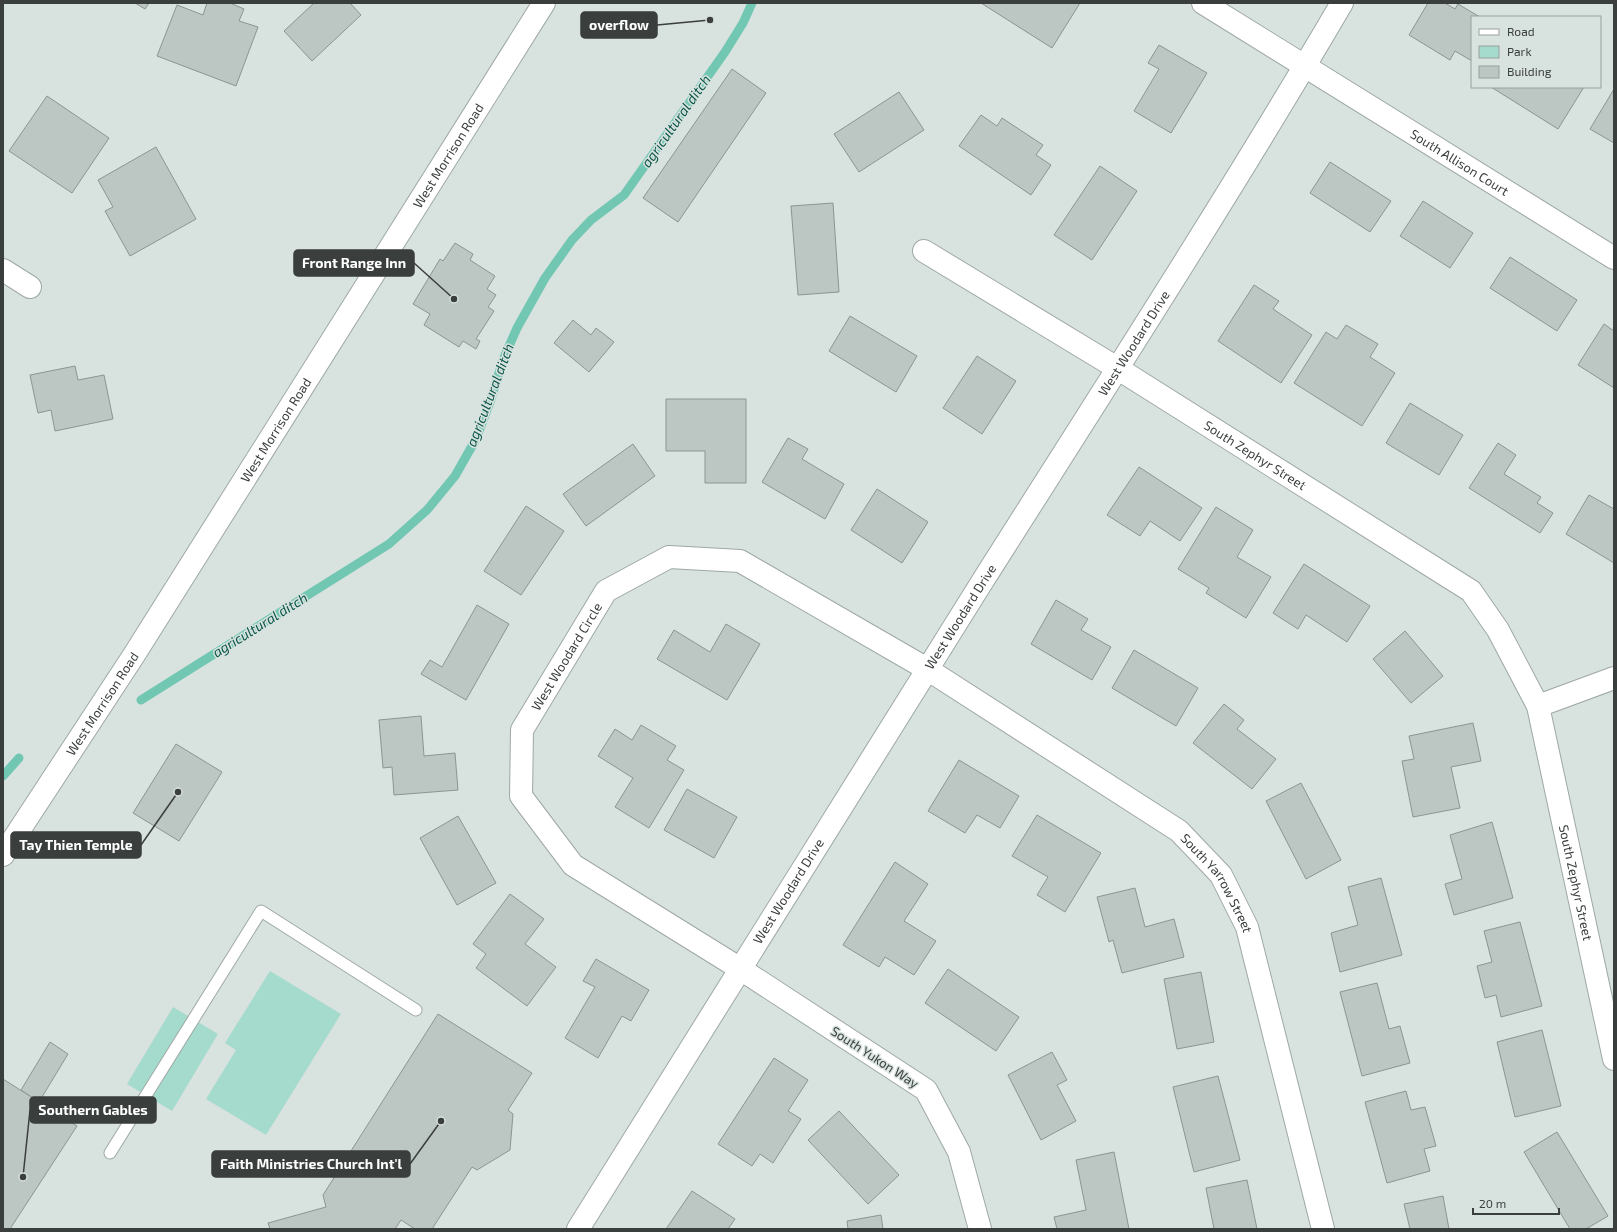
<svg xmlns="http://www.w3.org/2000/svg" width="1617" height="1232" viewBox="0 0 1617 1232" font-family="'Exo 2',sans-serif">
<rect width="100%" height="100%" fill="#d8e2df"/>
<g fill="#a5dbcd">
<path d="M270 971 341 1014 266 1135 206 1099 236 1050 225 1043Z"/>
<path d="M173 1007 218 1034 172 1111 127 1084Z"/>
</g>
<g fill="none" stroke-linecap="round" stroke-linejoin="round">
<g stroke="#72c7b3" stroke-width="9">
<path d="M141 700 389 544 427 510 455 476 476 439 490 402 503 360 517 328 545 278 572 240 591 220 624 195 725 52 743 23 752 3"/>
<path d="M3 776 19 758"/>
</g>
</g>
<g fill="#bcc6c3" stroke="#8b9592">
<path d="M135 3H149L145 9Z"/>
<path d="M207 3H230L244 9 239 21 258 27 236 86 157 56 177 5 203 15Z"/>
<path d="M314 3H350L361 15 312 61 284 31Z"/>
<path d="M981 3H1080L1052 48Z"/>
<path d="M1428 3H1445L1455 9 1458 4 1480 17H1472V61L1455 51 1450 60 1409 35Z"/>
<path d="M1159 45 1207 73 1171 133 1134 111 1159 69 1148 63Z"/>
<path d="M732 69 766 93 678 222 643 198Z"/>
<path d="M1491 87H1584L1558 129Z"/>
<path d="M1614 89V143L1590 129Z"/>
<path d="M899 92 924 130 859 172 834 134Z"/>
<path d="M47 96 109 138 72 193 9 151Z"/>
<path d="M981 115 997 126 1002 118 1043 145 1036 155 1051 165 1031 195 959 146Z"/>
<path d="M156 147 196 219 130 256 105 211 113 207 98 180Z"/>
<path d="M1330 162 1391 201 1370 232 1310 193Z"/>
<path d="M1100 166 1137 191 1092 260 1054 235Z"/>
<path d="M1423 201 1473 233 1450 268 1400 236Z"/>
<path d="M833 203 839 292 798 295 791 206Z"/>
<path d="M455 243 473 254 470 260 495 276 487 289 496 295 488 307 494 311 476 339 480 341 476 349 463 341 459 347 424 325 430 314 413 304 440 259 443 261Z"/>
<path d="M1510 257 1577 300 1557 331 1490 288Z"/>
<path d="M1254 285 1279 301 1273 309 1312 335 1281 383 1218 341Z"/>
<path d="M850 316 917 356 896 392 829 351Z"/>
<path d="M573 320 591 335 596 328 614 342 589 372 554 343Z"/>
<path d="M1604 324 1614 331V388L1578 365Z"/>
<path d="M1346 325 1378 344 1370 357 1395 373 1362 426 1294 383 1326 332 1337 339Z"/>
<path d="M977 356 1016 381 982 434 943 408Z"/>
<path d="M75 366 78 380 104 375 113 419 55 431 51 410 38 413 30 375Z"/>
<path d="M666 399H746V483H705V451H666Z"/>
<path d="M1410 403 1463 435 1439 475 1386 443Z"/>
<path d="M788 438 808 449 802 459 844 484 825 519 762 482Z"/>
<path d="M1498 443 1516 455 1504 474 1541 497 1537 503 1553 513 1540 533 1469 488Z"/>
<path d="M633 444 655 476 586 526 563 494Z"/>
<path d="M1139 467 1202 508 1180 541 1150 521 1140 536 1107 515Z"/>
<path d="M877 489 928 522 902 563 851 530Z"/>
<path d="M1589 495 1614 509V563L1566 534Z"/>
<path d="M526 506 564 531 521 595 484 571Z"/>
<path d="M1216 507 1253 530 1237 557 1271 577 1246 618 1206 593 1209 588 1178 569Z"/>
<path d="M1304 564 1370 606 1347 642 1306 615 1298 629 1273 613Z"/>
<path d="M1056 600 1088 619 1081 630 1111 647 1092 680 1031 644Z"/>
<path d="M477 605 509 624 466 700 421 674 430 660 442 667Z"/>
<path d="M726 624 760 644 727 700 657 659 674 630 710 652Z"/>
<path d="M1405 631 1443 676 1411 703 1373 659Z"/>
<path d="M1134 650 1198 688 1176 726 1112 688Z"/>
<path d="M1224 704 1244 720 1237 729 1276 759 1252 789 1193 743Z"/>
<path d="M421 716 424 756 455 753 458 790 394 795 392 767 383 768 379 720Z"/>
<path d="M1473 723 1481 761 1451 767 1460 808 1413 817 1402 761 1414 759 1409 736Z"/>
<path d="M641 725 676 746 667 760 684 770 649 828 615 807 633 778 598 756 615 729 632 740Z"/>
<path d="M176 744 222 772 179 841 133 813Z"/>
<path d="M959 760 1019 796 1000 828 977 815 965 833 928 811Z"/>
<path d="M1301 783 1341 860 1306 879 1266 801Z"/>
<path d="M687 789 737 817 714 858 664 830Z"/>
<path d="M1037 815 1101 853 1065 912 1037 895 1048 877 1012 856Z"/>
<path d="M458 816 496 883 457 905 420 838Z"/>
<path d="M1492 822 1513 898 1454 915 1445 884 1462 879 1450 835Z"/>
<path d="M895 862 928 884 904 921 936 941 914 975 885 957 879 967 843 945Z"/>
<path d="M1381 878 1402 955 1340 972 1331 933 1358 925 1348 887Z"/>
<path d="M1135 888 1145 927 1174 919 1184 957 1122 973 1113 940 1109 942 1097 897Z"/>
<path d="M510 894 544 919 525 944 556 967 527 1006 476 968 486 954 473 944Z"/>
<path d="M1520 922 1542 1006 1501 1017 1496 995 1485 998 1477 966 1492 962 1484 931Z"/>
<path d="M596 959 649 990 631 1021 622 1016 598 1058 565 1038 595 987 583 981Z"/>
<path d="M948 969 1019 1017 996 1051 925 1003Z"/>
<path d="M1201 972 1214 1042 1177 1049 1164 979Z"/>
<path d="M1377 983 1389 1029 1400 1026 1410 1063 1362 1076 1340 992Z"/>
<path d="M438 1014 532 1073 508 1110 513 1114 510 1150 477 1170 472 1167 432 1229H415L401 1220 395 1229H270L268 1223 326 1207 323 1195Z"/>
<path d="M1542 1030 1561 1106 1515 1117 1497 1042Z"/>
<path d="M50 1042 68 1054 39 1102 21 1090Z"/>
<path d="M1052 1052 1067 1080 1057 1085 1076 1121 1041 1140 1008 1075Z"/>
<path d="M774 1058 808 1080 788 1111 801 1119 773 1163 760 1154 752 1166 718 1144Z"/>
<path d="M1218 1076 1240 1160 1194 1172 1173 1087Z"/>
<path d="M3 1079 77 1126 10 1229H3Z"/>
<path d="M1406 1091 1411 1110 1425 1107 1436 1146 1424 1149 1430 1171 1387 1183 1365 1102Z"/>
<path d="M839 1111 899 1175 868 1204 808 1140Z"/>
<path d="M1557 1132 1608 1216 1586 1229H1570L1524 1152Z"/>
<path d="M1114 1152 1129 1229H1057L1054 1217 1086 1210 1076 1160Z"/>
<path d="M1247 1180 1257 1229H1214L1206 1188Z"/>
<path d="M692 1191 735 1219 728 1229H666Z"/>
<path d="M1443 1196 1449 1229H1410L1404 1204Z"/>
<path d="M881 1215 883 1229H848L847 1221Z"/>
</g>
<g fill="none" stroke-linecap="round" stroke-linejoin="round">
<g stroke="#9ea8a5" stroke-width="13">
<path id="lane" d="M110 1153 261 911 416 1010"/>
</g>
<g stroke="#9ea8a5" stroke-width="24">
<g id="street">
<path id="s1" d="M1203 3 1614 258"/>
<path id="s2" d="M924 251 1117 368 1471 591 1498 630 1538 706 1614 1059"/>
<path d="M3 270 30 287"/>
<path d="M1538 706 1614 678"/>
<path id="s3" d="M578 1229C712 1013 846 797 982 582 1103 391 1227 199 1342 3"/>
<path id="s4" d="M980 1229 959 1152 926 1090 739 968 573 865 521 796 522 730 606 591 669 557 740 561 927 669 1179 831 1221 875 1247 927 1323 1229"/>
</g>
</g>
<g stroke="#9ea8a5" stroke-width="24">
<g id="secondary">
<path id="s5" d="M3 855 134 655 544 3"/>
</g>
</g>
<use href="#lane" stroke="#fff" stroke-width="11"/>
<use href="#street" stroke="#fff" stroke-width="22"/>
<use href="#secondary" stroke="#fff" stroke-width="22"/>
</g>
<g text-anchor="middle" stroke-width="3" stroke-linejoin="round" paint-order="stroke">
<g font-size="13" fill="#3a3e3d" stroke="#d8e2df">
<text dy="5" stroke="none"><textPath href="#s5" startOffset="829">West Morrison Road</textPath></text>
<text dy="5" stroke="none"><textPath href="#s1" startOffset="302">South Allison Court</textPath></text>
<text dy="5" stroke="none"><textPath href="#s3" startOffset="1046">West Woodard Drive</textPath></text>
<text dy="5" stroke="none"><textPath href="#s5" startOffset="505">West Morrison Road</textPath></text>
<text dy="5" stroke="none"><textPath href="#s2" startOffset="389">South Zephyr Street</textPath></text>
<text dy="5" stroke="none"><textPath href="#s3" startOffset="722">West Woodard Drive</textPath></text>
<text dy="5" stroke="none"><textPath href="#s4" startOffset="807">West Woodard Circle</textPath></text>
<text dy="5" stroke="none"><textPath href="#s5" startOffset="181">West Morrison Road</textPath></text>
<text dy="5" stroke="none"><textPath href="#s2" startOffset="958">South Zephyr Street</textPath></text>
<text dy="5" stroke="none"><textPath href="#s4" startOffset="1607">South Yarrow Street</textPath></text>
<text dy="5" stroke="none"><textPath href="#s3" startOffset="398">West Woodard Drive</textPath></text>
<text transform="translate(875 1057) rotate(33)" y="5">South Yukon Way</text>
</g>
<g font-size="14" font-style="italic" fill="#0c5649" stroke="#d8e2df">
<text transform="translate(676 121) rotate(-55)" y="5">agricultural ditch</text>
<text transform="translate(490 395) rotate(-69)" y="5">agricultural ditch</text>
<text transform="translate(260 625) rotate(-32)" y="5">agricultural ditch</text>
</g>
</g>
<path fill="none" stroke="#3a3e3d" stroke-width="1.5" d="M710 20L657 25M454 299L414 263M178 792L141 845M23 1177L30 1110M441 1121L410 1164"/>
<g fill="#3a3e3d" stroke="#d8e2df" stroke-width="1.5">
<circle cx="710" cy="20" r="4"/>
<circle cx="454" cy="299" r="4"/>
<circle cx="178" cy="792" r="4"/>
<circle cx="23" cy="1177" r="4"/>
<circle cx="441" cy="1121" r="4"/>
</g>
<g fill="#3a3e3d" stroke="#3a3e3d" stroke-width="1.5">
<rect x="581" y="12" width="76" height="26" rx="4"/>
<rect x="294" y="250" width="120" height="26" rx="4"/>
<rect x="11" y="832" width="130" height="26" rx="4"/>
<rect x="30" y="1097" width="126" height="26" rx="4"/>
<rect x="212" y="1151" width="198" height="26" rx="4"/>
</g>
<g font-size="14" text-anchor="middle" font-weight="bold" fill="#fff">
<text x="619" y="30">overflow</text>
<text x="354" y="268">Front Range Inn</text>
<text x="76" y="850">Tay Thien Temple</text>
<text x="93" y="1115">Southern Gables</text>
<text x="311" y="1169">Faith Ministries Church Int'l</text>
</g>
<rect width="1617" height="1232" fill="none" stroke="#3a3e3d" stroke-width="8"/>
<rect x="1471" y="16" width="130" height="72" fill="#d8e2df" stroke="#99a09e"/>
<rect x="1479" y="29" width="20" height="6" fill="#ffffff" stroke="#99a09e"/>
<text x="1507" y="36" font-size="12" fill="#3a3e3d">Road</text>
<rect x="1479" y="46" width="20" height="12" fill="#a5dbcd" stroke="#99a09e"/>
<text x="1507" y="56" font-size="12" fill="#3a3e3d">Park</text>
<rect x="1479" y="66" width="20" height="12" fill="#bcc6c3" stroke="#99a09e"/>
<text x="1507" y="76" font-size="12" fill="#3a3e3d">Building</text>
<path d="M1473 1208v6h86v-6" fill="none" stroke="#3a3e3d" stroke-width="2"/>
<text x="1479" y="1208" font-size="12" fill="#3a3e3d" stroke="#d8e2df" stroke-width="3" paint-order="stroke">20 m</text>
</svg>
